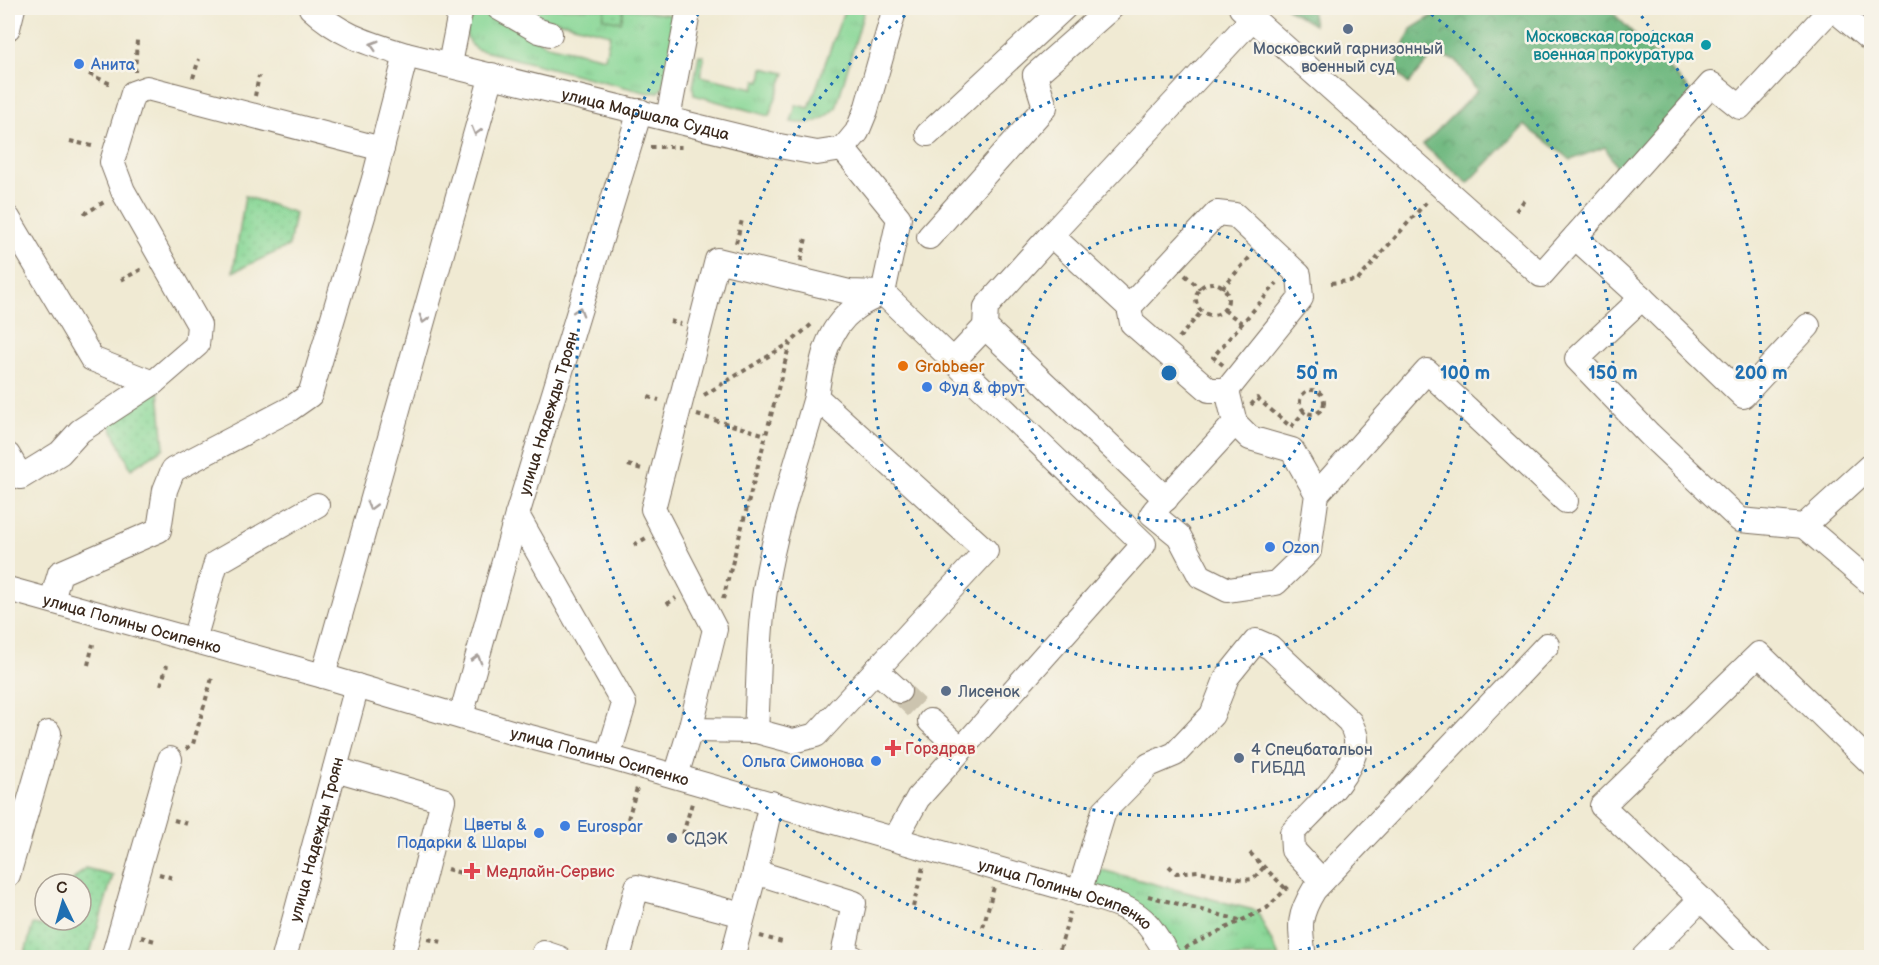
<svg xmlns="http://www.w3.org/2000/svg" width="1879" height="965" viewBox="0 0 1879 965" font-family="'Balsamiq Sans',sans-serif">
<defs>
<pattern id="grass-tufts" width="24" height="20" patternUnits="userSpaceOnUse" patternTransform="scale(1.5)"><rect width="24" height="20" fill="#88d796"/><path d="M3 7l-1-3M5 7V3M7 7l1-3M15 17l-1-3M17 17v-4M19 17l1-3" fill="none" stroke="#76b981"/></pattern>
<pattern id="forest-crowns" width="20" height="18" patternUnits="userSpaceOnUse" patternTransform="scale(1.5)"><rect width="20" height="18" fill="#6eb87f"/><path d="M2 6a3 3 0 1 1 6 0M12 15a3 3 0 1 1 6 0" fill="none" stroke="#5c9667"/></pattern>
<pattern id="park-dots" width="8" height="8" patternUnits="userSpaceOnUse" patternTransform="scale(1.5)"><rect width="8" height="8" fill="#88d796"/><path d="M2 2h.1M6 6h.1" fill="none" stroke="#76b981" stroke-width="1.8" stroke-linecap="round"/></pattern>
</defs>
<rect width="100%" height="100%" fill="#f7f3e8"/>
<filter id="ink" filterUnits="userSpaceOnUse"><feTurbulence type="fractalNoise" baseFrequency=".0167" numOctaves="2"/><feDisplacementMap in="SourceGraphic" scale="12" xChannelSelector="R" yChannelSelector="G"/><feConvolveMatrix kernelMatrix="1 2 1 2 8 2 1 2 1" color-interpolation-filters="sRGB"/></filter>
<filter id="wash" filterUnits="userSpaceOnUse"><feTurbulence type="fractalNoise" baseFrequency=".008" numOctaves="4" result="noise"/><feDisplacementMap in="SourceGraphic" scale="24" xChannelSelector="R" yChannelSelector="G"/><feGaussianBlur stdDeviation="1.35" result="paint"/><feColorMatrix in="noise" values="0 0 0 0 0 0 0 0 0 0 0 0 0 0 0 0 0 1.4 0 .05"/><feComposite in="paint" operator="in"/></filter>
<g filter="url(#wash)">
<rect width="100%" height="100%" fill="#f0ead3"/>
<g fill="url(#grass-tufts)" stroke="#62805a" stroke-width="1.5">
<path d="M517 8H605L604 18 621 21 624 8 678 16 663 87 659 92 648 93 476 49C458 35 466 12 489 14L547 45 605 58 610 34 553 20 552 23Z"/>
<path d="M845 8H865L836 108C823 122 810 125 791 122L796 105 809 108Z"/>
<path d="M699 55 704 56 700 76 754 88 756 80 761 81 763 68 785 73 769 116 694 95 693 87Z"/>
<path d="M1098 869 1257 911 1279 957H1176L1093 889Z"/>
</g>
<g fill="url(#forest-crowns)" stroke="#54714e" stroke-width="1.5">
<path d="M1287 8H1311L1314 25 1289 10Z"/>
<path d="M1445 8H1608L1693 93 1621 175 1605 147 1571 160 1524 125 1468 183 1423 145 1477 91 1456 60 1433 55 1408 84 1395 69 1411 29Z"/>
</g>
<g fill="url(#park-dots)" stroke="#62805a" stroke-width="1.5">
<path d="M605 8H624L621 22 603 18Z"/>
<path d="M245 196 295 213 289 246 233 272Z"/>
<path d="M159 390 164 448 131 469 108 420Z"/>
<path d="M85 868 113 875 89 957H24L33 924 52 927 54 920H81V884H69Z"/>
</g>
</g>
<g filter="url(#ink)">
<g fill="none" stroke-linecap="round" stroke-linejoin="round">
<path stroke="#ccc4af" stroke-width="24" stroke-dasharray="24 12" stroke-linecap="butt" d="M899 691 930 721"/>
<g stroke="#7a6d5d" stroke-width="26">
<g id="minor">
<path id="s1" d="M311 8C341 36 368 43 406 55L774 145 817 153 843 149 857 132 866 110 895 8"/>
<path d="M499 8 539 31 550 34"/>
<path d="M1241 8 1541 275 1711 84 1740 107 1832 8 1872 41"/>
<path d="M8 28 13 8"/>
<path d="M450 64 461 8"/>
<path d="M668 118 689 8"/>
<path d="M928 134 1064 8"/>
<path d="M1217 213 1235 215 1299 275 1301 298 1227 390H1209L1132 323 1129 307Z"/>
<path d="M8 218 92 359 153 383 80 431 60 453 21 477 8 455"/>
<path d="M1051 235 1253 18"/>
<path d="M929 237 1045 107 1035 75 1111 8"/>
<path d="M1575 237 1642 298 1743 396 1808 326"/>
<path d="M1642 298 1577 359 1649 434 1740 520 1804 526 1872 464"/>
<path d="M1129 307 1051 235 986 307 985 327 1166 499"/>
<path d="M953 361 985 327"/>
<path d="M153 383 197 345 199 325 123 191 112 162 133 93 147 88 382 149"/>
<path d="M1317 494 1427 371 1566 501"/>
<path d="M1155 510 1235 423 1227 390"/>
<path d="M1152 514 1179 536 1200 576 1228 590 1276 583 1309 551 1317 494 1292 450 1250 438 1235 423"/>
<path d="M517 515 624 704 608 757"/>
<path d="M1804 526 1872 584"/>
<path id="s2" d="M8 589 323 676 511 732 608 757 1075 891C1100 900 1130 904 1148 925 1156 935 1163 947 1169 958"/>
<path d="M52 600 60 573 159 530 165 490 173 470 290 409 310 395 374 179 406 55"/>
<path d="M194 640 216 563 317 505"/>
<path d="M876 670 899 691"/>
<path d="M323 676 492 75"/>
<path id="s3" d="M461 716 517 515 640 111"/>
<path d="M930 721 961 749"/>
<path d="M690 730 756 731 793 741 816 735 986 551 816 397C821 364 825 331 854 309 862 302 873 298 883 293L1144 544 918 798 895 839"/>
<path d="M756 731C759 682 758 632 766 584 776 522 799 458 816 397"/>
<path d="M335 769 443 800 403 958"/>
<path d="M676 776 690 730 715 629 653 509 717 260 849 292 883 293 899 218 843 149"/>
<path d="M771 803 755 872 854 903 843 955 854 958"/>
<path d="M8 875 49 733"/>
<path d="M1079 893 1104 811 1149 765 1175 754 1212 715 1227 677 1256 641 1270 647 1350 722C1353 729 1357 736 1356 744 1353 777 1313 810 1292 833L1293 850 1322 881"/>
<path d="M544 953 559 958"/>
<path d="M113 958 170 759"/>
<path id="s4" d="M284 958 357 686"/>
<path d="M618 958 637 887 743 915"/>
<path d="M732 958 755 872"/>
<path d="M1304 958C1300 927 1297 918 1314 890L1547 645"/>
<path d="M1643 958 1701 899"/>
<path d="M1760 958 1701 899 1602 806 1759 654 1872 764"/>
</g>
</g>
<g stroke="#7a6d5d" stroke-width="4" stroke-dasharray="4.5 4.5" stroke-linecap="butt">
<path d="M135 72 137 40"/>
<path d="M89 74 113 85"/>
<path d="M193 78 199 59"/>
<path d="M255 96 259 76"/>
<path d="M70 141 96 147"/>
<path d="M650 147H685"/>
<path d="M1516 211 1526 198"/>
<path d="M84 214 106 201"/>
<path d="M736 243 742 220"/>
<path d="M801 261 806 238"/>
<path d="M1185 275 1200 289"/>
<path d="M121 280 144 268"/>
<path d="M1331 283 1358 280 1428 200"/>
<circle cx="1212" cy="299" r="16"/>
<path d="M1222 288 1250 257"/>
<path d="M1224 310 1242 323"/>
<path d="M670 321 681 324"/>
<path d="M1179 338 1202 311"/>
<path d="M1223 365 1213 357 1277 283"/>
<circle cx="1312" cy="402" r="12"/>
<path d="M704 395 790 343"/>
<path d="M648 397 659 400"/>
<path d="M1251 405 1257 398 1291 427 1305 411"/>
<path d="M697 415 766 435"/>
<path d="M628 465 642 469"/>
<path d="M634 545 646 538"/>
<path d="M723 599 790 343 813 323"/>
<path d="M667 604 676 598"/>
<path d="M88 665 93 644"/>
<path d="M161 685 167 665"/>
<path d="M186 749 193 744 212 678"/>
<path d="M628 819 637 788"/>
<path d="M174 820 188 824"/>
<path d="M683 834 692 803"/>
<path d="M1250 853 1286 889"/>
<path d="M1169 866 1176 873 1198 871 1245 880 1253 879 1264 867"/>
<path d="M447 869 461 873"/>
<path d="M159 874 173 878"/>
<path d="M1148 896 1239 920"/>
<path d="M913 907 923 867"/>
<path d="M983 927 994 887"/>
<path d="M760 936 782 942"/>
<path d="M141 937 155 941"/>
<path d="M428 939 442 942"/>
<path d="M1185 948 1267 908 1291 884"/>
<path d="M1060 949 1070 912"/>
</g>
<use href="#minor" stroke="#fff" stroke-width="24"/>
</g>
<defs><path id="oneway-chevron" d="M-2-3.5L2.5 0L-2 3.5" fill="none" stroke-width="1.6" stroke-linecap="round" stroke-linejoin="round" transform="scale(1.5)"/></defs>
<g stroke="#a79f9a">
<use href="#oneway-chevron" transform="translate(374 45) rotate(-163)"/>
<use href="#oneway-chevron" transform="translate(476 131) rotate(106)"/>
<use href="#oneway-chevron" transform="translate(579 311) rotate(-73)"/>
<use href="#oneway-chevron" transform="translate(424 319) rotate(106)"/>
<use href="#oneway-chevron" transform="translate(371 506) rotate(106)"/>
<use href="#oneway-chevron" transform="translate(477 659) rotate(-74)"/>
</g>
</g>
<g fill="none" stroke="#1f6fb2" stroke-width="3" stroke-dasharray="3 6">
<circle cx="1169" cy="373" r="148"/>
<circle cx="1169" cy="373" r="296"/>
<path d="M1424 9A444 444 0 1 1 914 9"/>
<path d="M1071 957A592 592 0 0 1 702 9M1636 9A592 592 0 0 1 1267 957"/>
</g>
<g fill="#5c6f8a" stroke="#f7f3e8" stroke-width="2">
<circle cx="1348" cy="29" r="6"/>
<circle cx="946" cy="691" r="6"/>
<circle cx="1239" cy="758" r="6"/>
<circle cx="672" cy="838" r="6"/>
</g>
<circle fill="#0f9aa8" stroke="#f7f3e8" stroke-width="2" cx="1706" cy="45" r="6"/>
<g fill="#3f7fe0" stroke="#f7f3e8" stroke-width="2">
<circle cx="79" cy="64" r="6"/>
<circle cx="927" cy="387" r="6"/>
<circle cx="1270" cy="547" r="6"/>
<circle cx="876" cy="761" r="6"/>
<circle cx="565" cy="826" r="6"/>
<circle cx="539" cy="833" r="6"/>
</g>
<circle fill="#e8710a" stroke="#f7f3e8" stroke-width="2" cx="903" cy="366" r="6"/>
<g fill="#e0444e" stroke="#f7f3e8" stroke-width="2">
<path d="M890 739h6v6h6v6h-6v6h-6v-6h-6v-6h6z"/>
<path d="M469 862h6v6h6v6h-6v6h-6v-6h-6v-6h6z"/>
</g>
<g text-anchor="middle" stroke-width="5" stroke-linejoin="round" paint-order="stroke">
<g font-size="16" fill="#0d838f" stroke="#f7f3e8" text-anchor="end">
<text x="1694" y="42">Московская городская<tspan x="1694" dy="18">военная прокуратура</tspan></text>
</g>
<g font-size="16" fill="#4e5e75" stroke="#f7f3e8" text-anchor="start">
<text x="1348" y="54" text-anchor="middle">Московский гарнизонный<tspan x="1348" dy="18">военный суд</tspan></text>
<text x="958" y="697">Лисенок</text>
<text x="1251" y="755">4 Спецбатальон<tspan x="1251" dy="18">ГИБДД</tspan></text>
<text x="684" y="844">СДЭК</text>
</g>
<g font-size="16" fill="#366cbe" stroke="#f7f3e8" text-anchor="start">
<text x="91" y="70">Анита</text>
<text x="939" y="393">Фуд &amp; фрут</text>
<text x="1282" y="553">Ozon</text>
<text x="864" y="767" text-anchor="end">Ольга Симонова</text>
<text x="527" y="830" text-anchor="end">Цветы &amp;<tspan x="527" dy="18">Подарки &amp; Шары</tspan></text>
<text x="577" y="832">Eurospar</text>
</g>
<g font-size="16" fill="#3b2a1e" stroke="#f7f3e8">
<text dy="6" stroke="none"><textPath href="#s1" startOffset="354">улица Маршала Судца</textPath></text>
<text dy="6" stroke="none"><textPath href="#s3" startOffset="315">улица Надежды Троян</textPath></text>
<text dy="6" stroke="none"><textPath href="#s2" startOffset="129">улица Полины Осипенко</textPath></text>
<text dy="6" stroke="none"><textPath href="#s2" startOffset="615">улица Полины Осипенко</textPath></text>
<text dy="6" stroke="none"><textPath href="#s4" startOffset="123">улица Надежды Троян</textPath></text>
<text dy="6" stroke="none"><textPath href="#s2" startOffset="1101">улица Полины Осипенко</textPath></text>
</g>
<g font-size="16" fill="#c56008" stroke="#f7f3e8" text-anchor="start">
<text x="915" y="372">Grabbeer</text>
</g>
<g font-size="16" fill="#be3a42" stroke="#f7f3e8" text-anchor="start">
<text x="905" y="754">Горздрав</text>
<text x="486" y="877">Медлайн-Сервис</text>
</g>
</g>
<circle cx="1169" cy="373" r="9" fill="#1f6fb2" stroke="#f7f3e8" stroke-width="3"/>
<g font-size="18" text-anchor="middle" font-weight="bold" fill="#1f6fb2" stroke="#f7f3e8" stroke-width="5" stroke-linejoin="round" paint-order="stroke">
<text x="1317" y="379">50 m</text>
<text x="1465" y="379">100 m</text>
<text x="1613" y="379">150 m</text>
<text x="1761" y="379">200 m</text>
</g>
<rect width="1879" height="965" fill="none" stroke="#f7f3e8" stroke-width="30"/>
<g transform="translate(63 902) rotate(355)"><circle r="28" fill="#f7f3e8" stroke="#aca397" stroke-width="1.5"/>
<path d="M0-4.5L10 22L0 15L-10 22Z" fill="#1f6fb2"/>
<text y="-9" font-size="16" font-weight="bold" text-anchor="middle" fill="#3b2a1e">С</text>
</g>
</svg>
